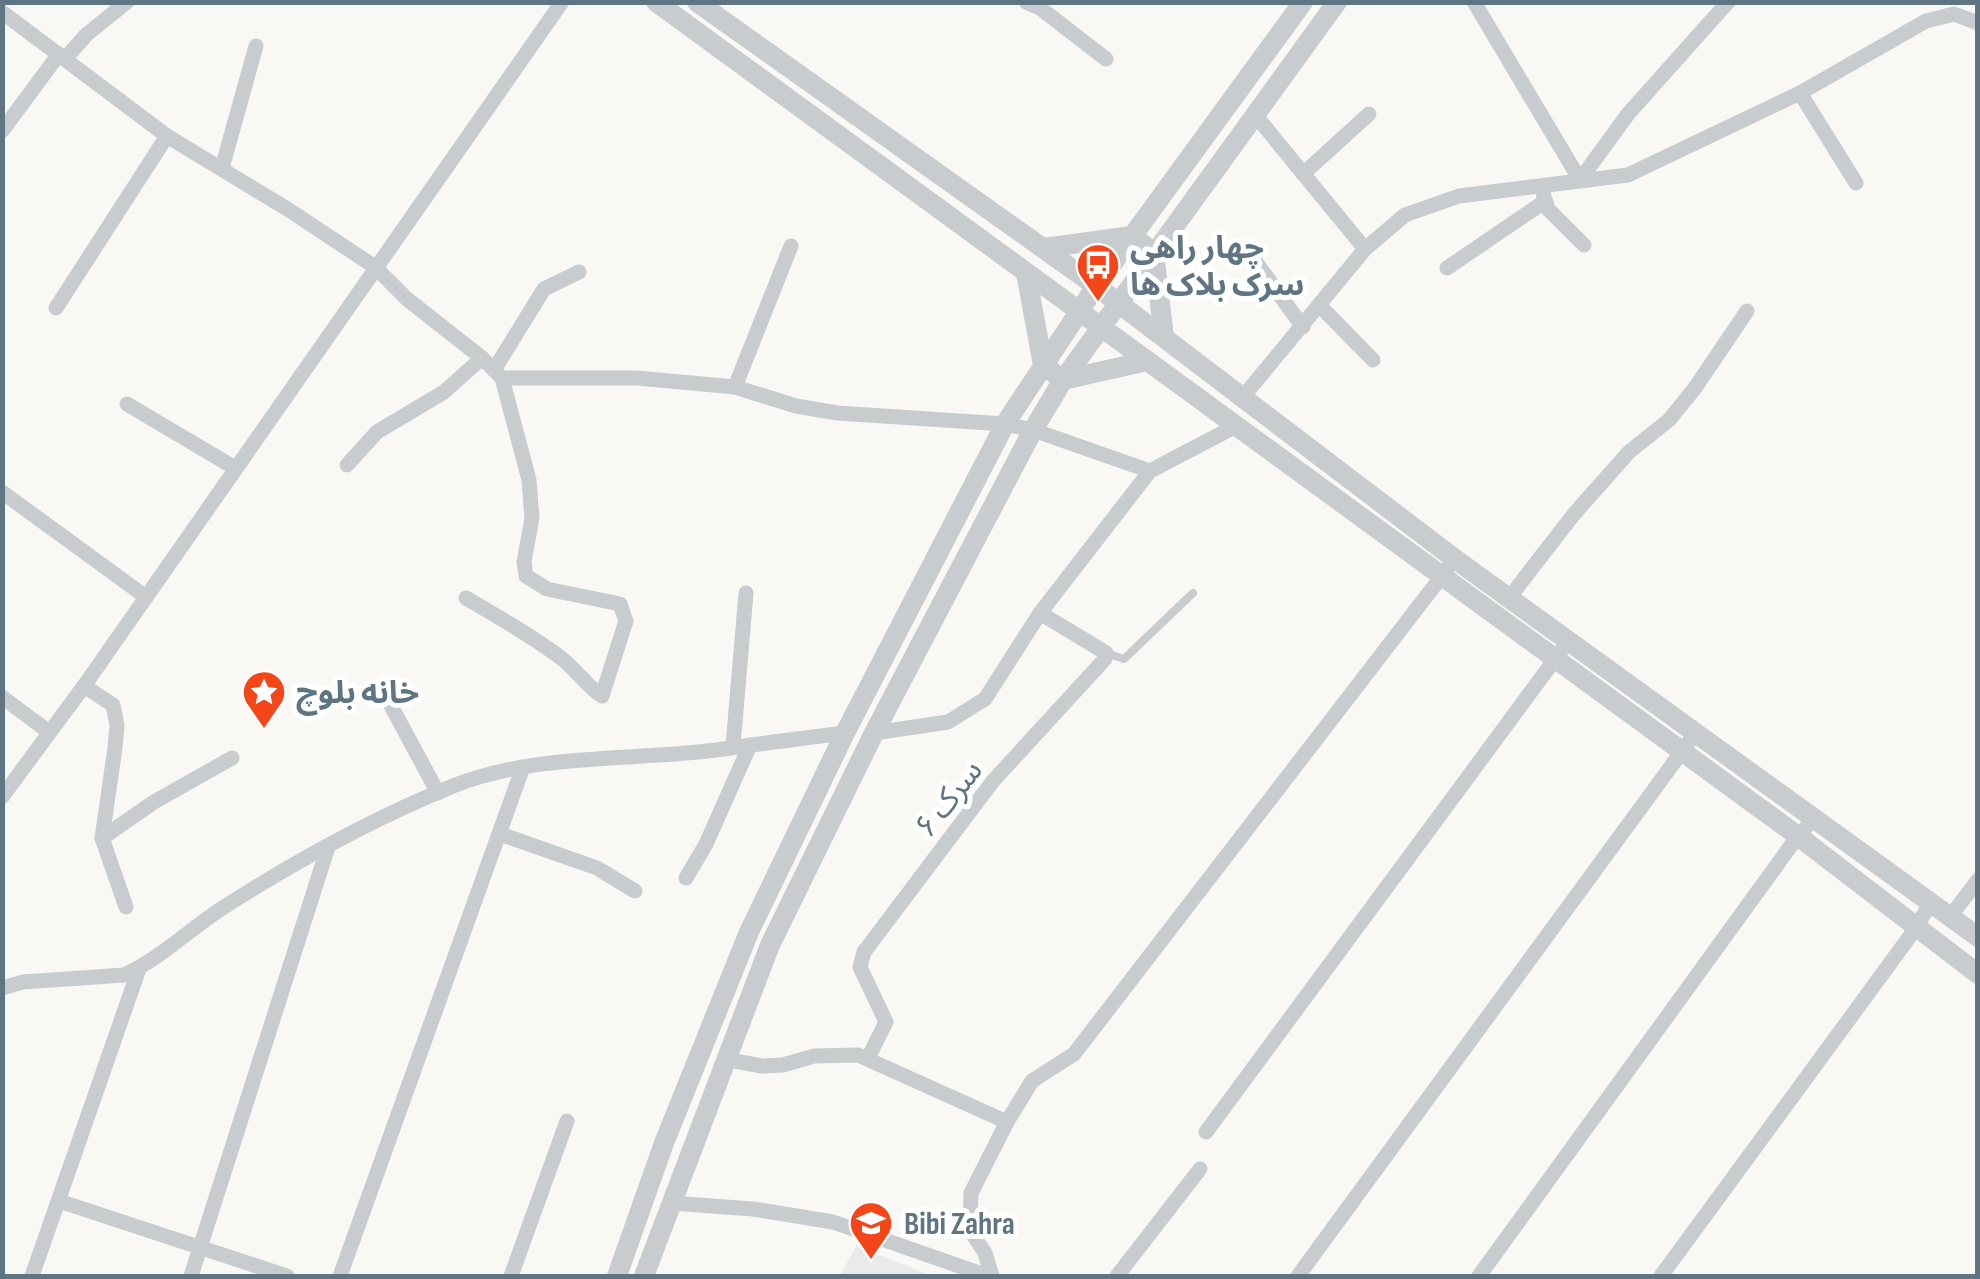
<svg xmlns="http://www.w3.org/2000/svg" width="1980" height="1279" viewBox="0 0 1980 1279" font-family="'Sofia Sans Condensed','Noto Sans Arabic',sans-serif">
<rect width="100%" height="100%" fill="#f9f8f5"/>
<path fill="#e9eae9" d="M856 1246 933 1276H840Z"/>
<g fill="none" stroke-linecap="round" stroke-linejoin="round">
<path stroke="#c8cccf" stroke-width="8" d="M1106 653 1124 659 1193 593"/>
<g stroke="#c8cccf" stroke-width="15">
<path d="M1026 2 1040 8 1106 59"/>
<path d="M1474 2 1580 180 1628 114 1728 2"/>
<path d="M2 12 167 136 289 210 375 267 407 299 482 358 502 378 529 480 532 518 524 562 526 576 547 589 620 604 626 621 602 696C586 686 577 670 561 658 531 635 498 617 466 598"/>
<path d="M65 59 86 35 127 2"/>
<path d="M1800 93 1856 183"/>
<path d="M1256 116 1365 249"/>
<path d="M2 131 59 54"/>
<path d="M222 168 256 46"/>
<path d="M1303 174 1369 114"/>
<path d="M1543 193 1548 209 1584 245"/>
<path d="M1247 250 1303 327"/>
<path d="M1447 268 1544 202"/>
<path d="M1320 306 1373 360"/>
<path d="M56 308 167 136"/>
<path d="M494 370 544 289 579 272"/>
<path d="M502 378H637L735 387 796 406 837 413 1005 424 1033 430 1150 471"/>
<path d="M735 387 791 246"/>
<path d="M1243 397 1365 249 1405 215 1459 196 1628 175 1800 93 1926 21 1954 14 1978 23"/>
<path d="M127 404 235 468"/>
<path d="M347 465 377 432 444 392 482 358"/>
<path d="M2 492 146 597"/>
<path d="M1509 598 1574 514 1629 452 1669 420 1695 388 1747 311"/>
<path d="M84 686 113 705 117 725 115 748 102 838 126 907"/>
<path d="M2 697 49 732"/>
<path d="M389 702 438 793"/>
<path d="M874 733 948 722 985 699 1040 613 1150 471 1236 426"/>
<path d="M733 746 746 593"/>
<path d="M2 797 84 686 562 2"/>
<path d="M500 834 597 868 635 891"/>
<path d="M102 838 154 802 232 758"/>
<path d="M686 878 706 844 750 745"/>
<path d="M1950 917 1978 880"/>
<path d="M2 988 23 982 124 975C160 959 191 928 224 907 296 861 374 818 453 786 536 753 629 761 716 750 759 744 802 738 845 733"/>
<path d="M868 1058 886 1022 860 967 864 952 993 781 1105 659 1106 653 1040 613"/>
<path d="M724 1059 762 1066 783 1065 814 1056 858 1055 1007 1122"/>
<path d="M1206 1132 1561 651"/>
<path d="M59 1201 287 1276"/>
<path d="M671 1203 753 1209 833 1222 988 1276"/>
<path d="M32 1276 139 969"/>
<path d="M191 1276 328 847"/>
<path d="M340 1276 523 767"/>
<path d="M511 1276 567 1121"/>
<path d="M992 1276 985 1253 970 1230 971 1193 1007 1122 1032 1081 1074 1054 1455 559"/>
<path d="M1117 1276 1200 1169"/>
<path d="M1298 1276 1694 735"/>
<path d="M1479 1276 1798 836 1812 821"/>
<path d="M1661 1276 1916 928 1931 902"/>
</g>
<g stroke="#c8cccf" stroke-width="20">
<path d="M656 2 1798 836 1978 974"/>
<path d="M697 2 1096 286 1455 559 1978 937"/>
<path d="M1044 248 1132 236 1154 253 1164 337"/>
<path d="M1026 273 1043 365 1063 380 1147 361"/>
<path d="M617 1276 664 1143 749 932 845 733 1005 424 1096 286 1303 2"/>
<path d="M644 1276 770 945 874 733 1033 430 1063 380 1337 2"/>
</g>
</g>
<defs>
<g id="bus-pin" transform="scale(2.25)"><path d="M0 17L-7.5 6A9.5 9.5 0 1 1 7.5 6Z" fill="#f44719" stroke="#fff"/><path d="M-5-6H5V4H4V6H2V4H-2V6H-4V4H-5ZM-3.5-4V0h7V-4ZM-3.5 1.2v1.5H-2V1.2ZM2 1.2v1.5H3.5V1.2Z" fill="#fff"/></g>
<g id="sight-pin" transform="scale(2.25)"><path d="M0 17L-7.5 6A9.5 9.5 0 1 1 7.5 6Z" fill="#f44719" stroke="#fff"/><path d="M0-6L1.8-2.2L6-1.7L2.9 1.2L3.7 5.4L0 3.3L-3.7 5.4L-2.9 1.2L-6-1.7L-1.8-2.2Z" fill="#fff"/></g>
<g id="school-pin" transform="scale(2.25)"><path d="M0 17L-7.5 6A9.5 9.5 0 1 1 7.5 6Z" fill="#f44719" stroke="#fff"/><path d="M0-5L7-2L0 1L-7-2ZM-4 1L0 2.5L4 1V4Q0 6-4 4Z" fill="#fff"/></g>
</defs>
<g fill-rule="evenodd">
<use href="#bus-pin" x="1098" y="265"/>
<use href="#sight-pin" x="264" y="692"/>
<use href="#school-pin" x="871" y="1223"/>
</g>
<g text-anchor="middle" stroke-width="10" stroke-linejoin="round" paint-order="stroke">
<g font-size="32" font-weight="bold" fill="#607583" stroke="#fff" text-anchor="start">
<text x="1130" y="258">چهار راهی<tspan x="1130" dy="37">سرک بلاک ها</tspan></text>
<text x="296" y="703">خانه بلوچ</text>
<text x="904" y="1234">Bibi Zahra</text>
</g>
<g font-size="32" fill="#607583" stroke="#fff">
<text transform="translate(948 798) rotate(-52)" y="11">سرک ۶</text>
</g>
</g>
<rect width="1980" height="1279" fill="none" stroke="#607583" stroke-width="10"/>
</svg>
